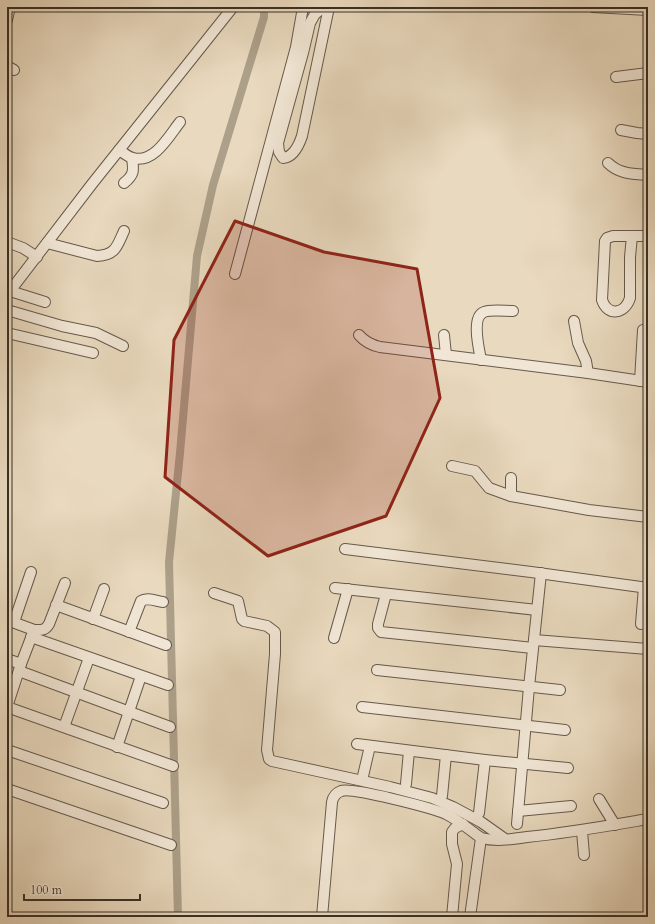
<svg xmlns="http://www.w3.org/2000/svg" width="655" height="924" viewBox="0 0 655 924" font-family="Cardo,serif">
<rect width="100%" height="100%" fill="#e9d9be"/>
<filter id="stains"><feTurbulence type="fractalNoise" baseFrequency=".005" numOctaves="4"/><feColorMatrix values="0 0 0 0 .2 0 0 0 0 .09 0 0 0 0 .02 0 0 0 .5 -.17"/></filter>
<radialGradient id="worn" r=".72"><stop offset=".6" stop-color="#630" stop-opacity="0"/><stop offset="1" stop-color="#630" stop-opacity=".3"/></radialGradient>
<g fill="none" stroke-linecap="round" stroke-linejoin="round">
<path stroke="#ada08a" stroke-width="8" d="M178 917 169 562 180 453 197 256 213 185 264 17V7"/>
<g stroke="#645a4c" stroke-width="12">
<g id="minor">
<path d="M327 7 320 10 315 14 310 23 303 53 278 143 279 152 283 158C294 157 299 145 302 136L329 7"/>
<path d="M593 7 648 10"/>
<path d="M7 20 10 7"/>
<path d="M7 66 14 70"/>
<path d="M616 77 648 73"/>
<path d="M621 130 637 133 648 134"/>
<path d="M119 150C124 153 128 157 133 158 154 164 169 136 180 122"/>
<path d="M608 163C619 174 633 174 648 175"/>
<path d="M124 183C134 175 134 171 132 158"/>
<path d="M632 236 630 257V298C625 314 608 317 602 300L605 241 607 238 613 236H648"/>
<path d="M7 242 23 248 37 257"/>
<path d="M47 243 97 256C116 255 117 246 124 231"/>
<path d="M235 274 296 47 303 7"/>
<path d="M10 291 45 302"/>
<path d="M7 295 92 184 233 7"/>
<path d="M7 310 62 326 96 333 123 346"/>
<path d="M574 321 578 343 586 361 588 373"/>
<path d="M7 333 93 353"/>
<path d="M359 335C365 342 371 345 380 347L588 373 648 382"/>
<path d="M444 335 446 355"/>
<path d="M481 360C479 349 471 317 484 312 490 309 506 311 513 311"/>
<path d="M640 381 643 330"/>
<path d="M452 466 475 471 489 488 511 496 589 510 648 517"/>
<path d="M511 496V478"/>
<path d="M345 549 531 572 648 588"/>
<path d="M335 588 537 610"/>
<path d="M214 593 238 601 242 619 244 621 267 626 275 632V654L267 750 269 759 272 761 390 787 432 798 453 807 481 822 505 839"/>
<path d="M386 594 378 624V628L381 632 533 648"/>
<path d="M56 605 166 645"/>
<path d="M93 619 104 589"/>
<path d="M7 620 34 630 21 664"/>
<path d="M14 622 31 572"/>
<path d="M641 624 644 587"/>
<path d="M34 630C41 630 45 631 49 624L65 583"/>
<path d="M129 632 141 601C147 597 156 601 163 602"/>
<path d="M31 637 168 685"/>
<path d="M334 638 348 589"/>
<path d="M534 640 648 649"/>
<path d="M7 659 21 664 7 707"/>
<path d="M377 670 560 690"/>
<path d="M19 671 170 727"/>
<path d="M7 707 173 766"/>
<path d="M362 707 565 730"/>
<path d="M64 727 89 658"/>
<path d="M357 744 485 760 568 768"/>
<path d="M117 747 141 676"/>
<path d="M7 750 163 803"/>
<path d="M363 776 370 746"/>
<path d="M406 784 409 751"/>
<path d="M7 789 171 845"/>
<path d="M442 796 446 755"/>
<path d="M599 799 615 825"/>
<path d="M518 811 571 806"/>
<path d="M479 813 485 760"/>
<path d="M517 824 529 687 541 573"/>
<path d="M582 831 584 855"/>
<path d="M322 917 332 802C333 797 336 793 341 791 352 787 432 808 446 814 458 820 470 830 481 838 496 842 513 839 527 837 568 833 607 826 648 819"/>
<path d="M452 917 457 864 452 844V832L455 828 463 824"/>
<path d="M470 917 481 838"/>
</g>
</g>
<use href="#minor" stroke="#f1e6d5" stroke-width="10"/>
</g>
<path fill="#8f2418" fill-opacity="0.2" stroke="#8f2418" stroke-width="3" stroke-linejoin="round" d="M235 221 324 252 417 269 440 398 386 516 268 556 165 477 174 340Z"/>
<rect width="655" height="924" fill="none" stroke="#e9d9be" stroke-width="24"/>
<rect x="8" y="8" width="639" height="908" fill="none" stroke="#383026" stroke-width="2"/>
<rect x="12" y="12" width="631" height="900" fill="none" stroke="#383026"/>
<path d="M24 894v6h116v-6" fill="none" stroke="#383026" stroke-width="2"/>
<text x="30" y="894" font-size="12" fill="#383026" stroke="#f1e6d5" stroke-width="3" paint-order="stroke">100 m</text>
<rect width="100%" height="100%" filter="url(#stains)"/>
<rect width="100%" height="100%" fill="url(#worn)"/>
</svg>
